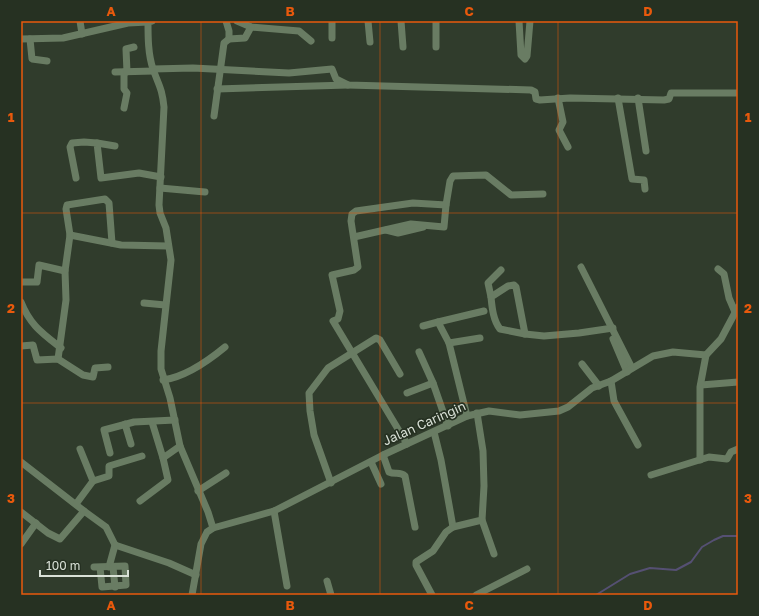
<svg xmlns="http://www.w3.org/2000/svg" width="759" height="616" viewBox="0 0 759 616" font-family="'Golos Text',sans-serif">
<rect width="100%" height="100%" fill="#303c2c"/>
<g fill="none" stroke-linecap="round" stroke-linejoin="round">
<path stroke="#555073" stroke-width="2" d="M596 595 630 574 650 568 676 570 691 562 702 547 714 540 723 536H738"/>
<g stroke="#697c63" stroke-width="7">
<path d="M80 21 82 34"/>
<path d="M152 21 148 22C148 37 148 54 153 69 159 86 162 88 164 107L159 205 160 213 166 228 171 260 161 351V369L170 398 180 446 208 512 213 528"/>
<path d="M226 21 229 31V39"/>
<path d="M237 21 251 27 299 31 311 41"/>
<path d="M332 21V38"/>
<path d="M368 21 370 42"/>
<path d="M401 21 403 47"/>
<path d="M436 21V47"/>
<path d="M519 21 521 55 525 59 527 56 530 21"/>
<path d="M21 39 63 38 128 23 148 22"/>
<path d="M30 39 32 59 47 61"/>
<path d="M153 69 193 68 289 73 332 69 336 79 348 85 531 90 535 92 536 99 540 100 570 98 664 100 669 99 671 93H738"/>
<path d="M115 72 154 71"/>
<path d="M124 72V89L127 93 124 108"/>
<path d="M127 72 126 49 134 47"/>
<path d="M217 89 348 85"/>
<path d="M558 98 563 122 559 130 568 147"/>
<path d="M618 98 632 179 644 180 645 189"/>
<path d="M638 98 646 151"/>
<path d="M214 116 224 43 229 39 245 38 251 27"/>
<path d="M97 143 115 146"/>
<path d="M76 178 70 147 72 143 84 142 97 143 101 178 139 173 161 177"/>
<path d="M160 188 205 192"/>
<path d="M386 230 398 233 423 227"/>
<path d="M70 235 121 245 168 246"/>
<path d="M354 237 411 224 444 227 446 205"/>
<path d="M581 267 632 368"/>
<path d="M718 269 724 274 729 298 735 312"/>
<path d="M21 282H37L39 265 65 271"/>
<path d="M514 285 516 287 525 334 500 329C493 320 492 307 491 297L508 286Z"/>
<path d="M491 297 488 283 501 270"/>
<path d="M21 302C30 325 42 333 61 348"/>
<path d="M144 303 165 305"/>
<path d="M423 326 438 322"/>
<path d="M525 334 544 336 579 333 613 328"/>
<path d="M613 339 627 372"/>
<path d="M449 343 480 338"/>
<path d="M21 346 33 345 37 360 58 359 83 375 93 377 95 368 108 367"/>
<path d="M419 352 433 383"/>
<path d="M58 359 66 300 65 271 70 235 66 209 67 205 105 199 109 203 112 243"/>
<path d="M582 364 599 386"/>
<path d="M163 380C186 377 208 361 225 347"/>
<path d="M611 381 614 401 638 445"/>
<path d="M701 385 738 382"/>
<path d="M407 393 433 383 448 426"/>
<path d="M467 416 449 343 438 322 484 311"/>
<path d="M152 422 163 458"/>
<path d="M125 424 131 444"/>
<path d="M434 432 441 460 453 527"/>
<path d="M407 444 333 321 338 319 340 311 332 275 354 270 358 267 351 221 352 214 356 211 413 203 446 205 450 181 453 176 486 175 511 195 543 194"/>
<path d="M80 449 93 481"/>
<path d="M110 453 104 430 134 422 175 420"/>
<path d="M383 455 389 472C395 475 400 471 405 476L415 527"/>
<path d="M700 460V387L706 355"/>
<path d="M21 462 84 511 60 539 48 533 21 512"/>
<path d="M371 462 381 484"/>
<path d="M651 475 709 457 727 459 731 452 738 449"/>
<path d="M331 483 314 435 310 411 309 393 328 368 376 338 380 340 400 374"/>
<path d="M198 491 226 473"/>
<path d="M140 501 168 480 163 458 180 446"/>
<path d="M76 504 93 481 109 476V466L142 456"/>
<path d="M84 511 106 527 115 545 169 563 196 575"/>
<path d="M274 511 287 586"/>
<path d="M482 520 494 554"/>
<path d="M21 544 36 523"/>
<path d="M94 567 125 566 126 585 102 587 100 567"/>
<path d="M109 567 115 545"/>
<path d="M113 567 115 587"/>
<path d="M327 581 331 595"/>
<path d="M192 595 201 544 207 532 213 528 274 511 383 455 467 416 489 411 520 415 559 411 568 407 592 388 611 381 653 356 673 352 706 355 721 339 738 307"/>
<path d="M432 595 416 565V562L433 551 446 532 453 527 482 520 484 486 483 451 477 413"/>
<path d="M476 595 527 569"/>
</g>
</g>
<path fill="none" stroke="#e8590c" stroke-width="1" stroke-opacity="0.55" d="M201 21V595M380 21V595M558 21V595M21 213H738M21 403H738"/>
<g text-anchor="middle" stroke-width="3.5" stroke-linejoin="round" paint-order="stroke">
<g font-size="13" fill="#d9e1d7" stroke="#263122">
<text transform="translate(424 423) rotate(-24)" y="5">Jalan Caringin</text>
</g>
</g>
<rect width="759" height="616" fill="none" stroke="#263122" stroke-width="44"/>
<path d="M40 570v6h88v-6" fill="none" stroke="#d9e1d7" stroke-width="2"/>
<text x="46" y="570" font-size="12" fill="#d9e1d7" stroke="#263122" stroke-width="3" paint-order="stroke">100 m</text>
<rect x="22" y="22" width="715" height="572" fill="none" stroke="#e8590c" stroke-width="1.5"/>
<g font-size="13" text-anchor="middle" font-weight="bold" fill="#e8590c">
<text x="111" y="16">A</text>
<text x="290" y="16">B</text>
<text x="469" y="16">C</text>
<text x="648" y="16">D</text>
<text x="11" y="122">1</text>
<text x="748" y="122">1</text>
<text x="11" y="313">2</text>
<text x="748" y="313">2</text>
<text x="11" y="503">3</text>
<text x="748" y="503">3</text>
<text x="111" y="610">A</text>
<text x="290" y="610">B</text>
<text x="469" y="610">C</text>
<text x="648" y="610">D</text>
</g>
</svg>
